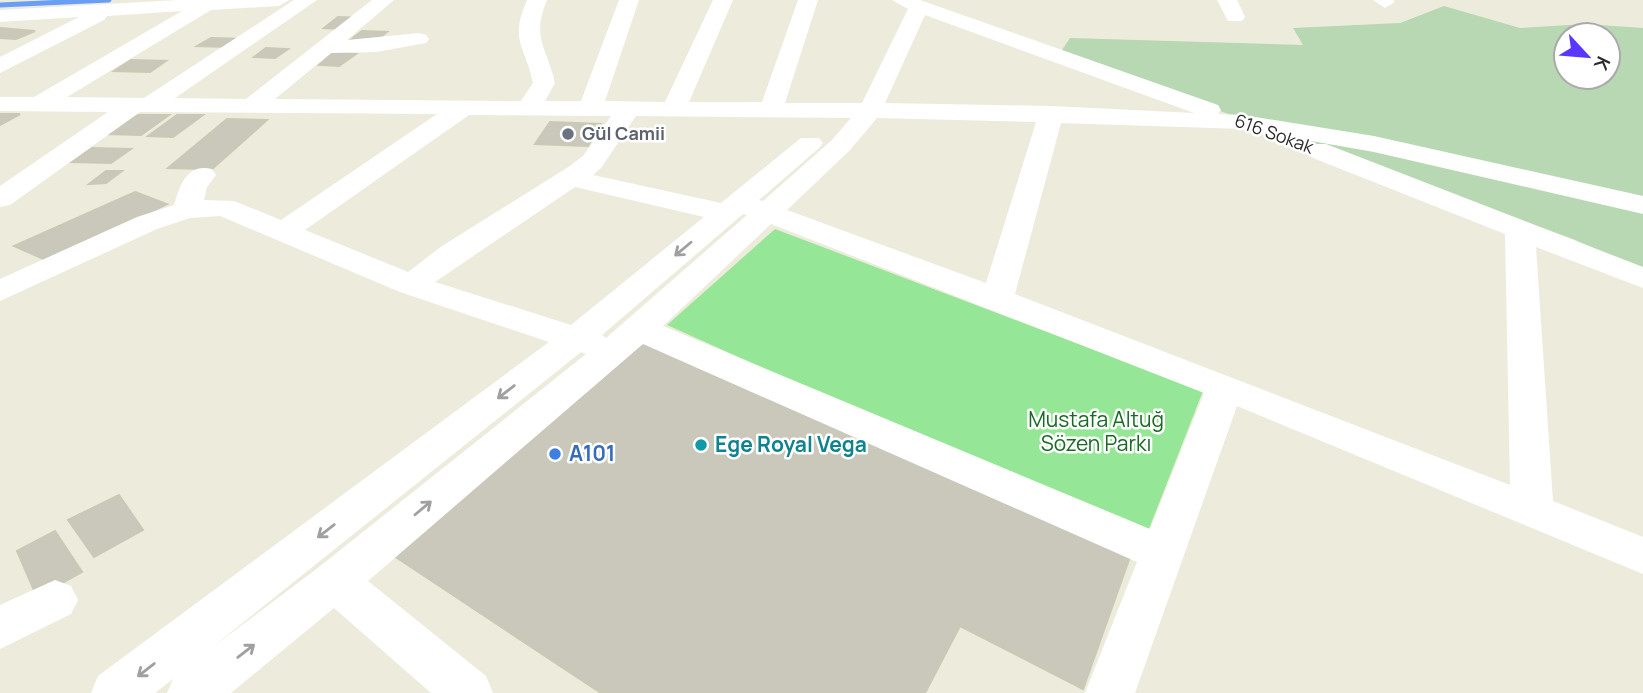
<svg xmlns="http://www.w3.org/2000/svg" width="1643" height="693" viewBox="0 0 1643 693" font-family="Manrope,sans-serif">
<rect width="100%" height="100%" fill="#edecdc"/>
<path fill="#96e697" d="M775 229 1203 391 1145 539 667 325Z"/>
<path fill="#b7d8b2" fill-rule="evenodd" d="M1444 6 1520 28 1585 24 1643 28V270L1573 239 1060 53 1070 38 1303 45 1293 28 1400 23ZM1566 35H1608V77H1566Z"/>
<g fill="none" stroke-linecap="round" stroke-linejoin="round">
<path stroke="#6a9ef4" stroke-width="5" d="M0 5 109 0"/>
</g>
<g fill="#c9c8bb" stroke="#c9c9b5" stroke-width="2">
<path d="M338 17 361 18 346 29 324 28Z"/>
<path d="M0 29 1 28 35 31 16 39 0 38Z"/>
<path d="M362 31 387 32 374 42 349 41Z"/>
<path d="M211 38 244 39 231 47 197 46Z"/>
<path d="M266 48 288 49 275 58 254 57Z"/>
<path d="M334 52 356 54 339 66 319 65Z"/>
<path d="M131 60 166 61 150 72 114 71Z"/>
<path d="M0 114H20L0 125Z"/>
<path d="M138 115H169L141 135 107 134Z"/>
<path d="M177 115H203L173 137 148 136Z"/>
<path d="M227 119 267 120 212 169 168 168Z"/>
<path d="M550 122 601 124 588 146 535 144Z"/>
<path d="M92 148 131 149 111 163 72 162Z"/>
<path d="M106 171H122L106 183 89 184Z"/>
<path d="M135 192 167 204 48 261 14 246Z"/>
<path d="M644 338 1131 554 1083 689 960 626 925 693H601L388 552Z"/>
<path d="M119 495 143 530 94 557 68 520Z"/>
<path d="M55 531 82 572 37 597 17 551Z"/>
</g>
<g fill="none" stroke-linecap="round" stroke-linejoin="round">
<g fill="#fff" fill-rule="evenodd">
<path d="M178 0H289L279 6 211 10 67 97 144 98 294 0H317L175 98 246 99 372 0H394L347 40 419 33 426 35 429 39 426 43 376 52 331 53 275 99 521 101 533 83C525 45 509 41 527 0H547C531 38 547 47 555 83L545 101H581L619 0H639L605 101 665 102 713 0H733L689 102H762L798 0H818L785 103H862L908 9 892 0H920L1218 105 1221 110 1218 114 1243 115 1374 136 1643 196V214L1374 152 1243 129 1061 123 1015 294 1510 485 1505 234 1308 156 1304 150 1308 144H1326L1643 267V288L1536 247 1553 501 1643 537V574L1237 406 1135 693H1085L1137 562 643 344 368 581 486 676 493 693H431L334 608 231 693H167L173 679 155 693H91L98 676 549 342 400 292 220 216 190 218 157 229 0 301V279L137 217 174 205C180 185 187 163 212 169L216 175 207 187 204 200 234 201 281 220 437 114 140 112 10 205 0 207V186L108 112 0 111V97H34L182 11 107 16 104 20 0 73V57L79 17 0 22V10ZM925 15 1194 113 1051 106 885 103ZM469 115 611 116 583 156 570 166 442 246 408 272 305 230ZM636 116 851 118 832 140 763 201 759 200 819 148 823 143 819 138H801L721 203 593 175 601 168ZM877 118 1036 122 986 283 787 210 850 150ZM575 187 704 217 571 325 435 282ZM743 214 747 215 606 338 602 335ZM771 224 1204 393 1150 529 663 326ZM581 352 586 354 319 567 210 649Z"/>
<path d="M1217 0H1237L1245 17 1242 21H1228Z"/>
<path d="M1373 0H1393L1395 2 1385 8Z"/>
<path d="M55 580 71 586 78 600 71 614 0 649V605Z"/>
</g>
</g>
<defs><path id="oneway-shaft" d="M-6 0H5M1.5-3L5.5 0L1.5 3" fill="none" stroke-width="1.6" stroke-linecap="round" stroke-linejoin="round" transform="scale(1.75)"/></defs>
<g stroke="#a0a0a0">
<use href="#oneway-shaft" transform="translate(683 249) rotate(140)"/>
<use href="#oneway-shaft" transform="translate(506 392) rotate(142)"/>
<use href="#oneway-shaft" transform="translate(423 508) rotate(-40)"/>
<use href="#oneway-shaft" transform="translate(326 531) rotate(142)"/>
<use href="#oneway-shaft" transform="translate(246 651) rotate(-38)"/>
<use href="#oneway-shaft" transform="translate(146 670) rotate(142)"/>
</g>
<circle fill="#6b7280" stroke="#fff" stroke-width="2.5" cx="568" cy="134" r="7"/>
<circle fill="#0f9aa8" stroke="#fff" stroke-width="2.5" cx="701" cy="445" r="7"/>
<circle fill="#3f7fe0" stroke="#fff" stroke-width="2.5" cx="555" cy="454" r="7"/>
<g text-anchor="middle" stroke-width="5" stroke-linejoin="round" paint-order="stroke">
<g font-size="18" font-weight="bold" fill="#5b616d" stroke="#fff" text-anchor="start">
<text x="582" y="140">Gül Camii</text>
</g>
<g font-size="18" fill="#2b2b2b" stroke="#fff">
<text transform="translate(1274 134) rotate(20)" y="6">616 Sokak</text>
</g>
<g font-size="21" fill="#176b23" stroke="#fff">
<text x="1096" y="427">Mustafa Altuğ<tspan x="1096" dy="24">Sözen Parkı</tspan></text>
</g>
<g font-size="21" font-weight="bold" fill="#0d838f" stroke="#fff" text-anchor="start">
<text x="715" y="452">Ege Royal Vega</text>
</g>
<g font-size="21" font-weight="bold" fill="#366cbe" stroke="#fff" text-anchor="start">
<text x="569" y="461">A101</text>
</g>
</g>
<g transform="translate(1587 56) rotate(116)"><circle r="33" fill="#ffffff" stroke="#aaaaaa" stroke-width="2"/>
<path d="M0-5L12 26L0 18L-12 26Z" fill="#5937ff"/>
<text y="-10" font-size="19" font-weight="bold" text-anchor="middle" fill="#2b2b2b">K</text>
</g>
</svg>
